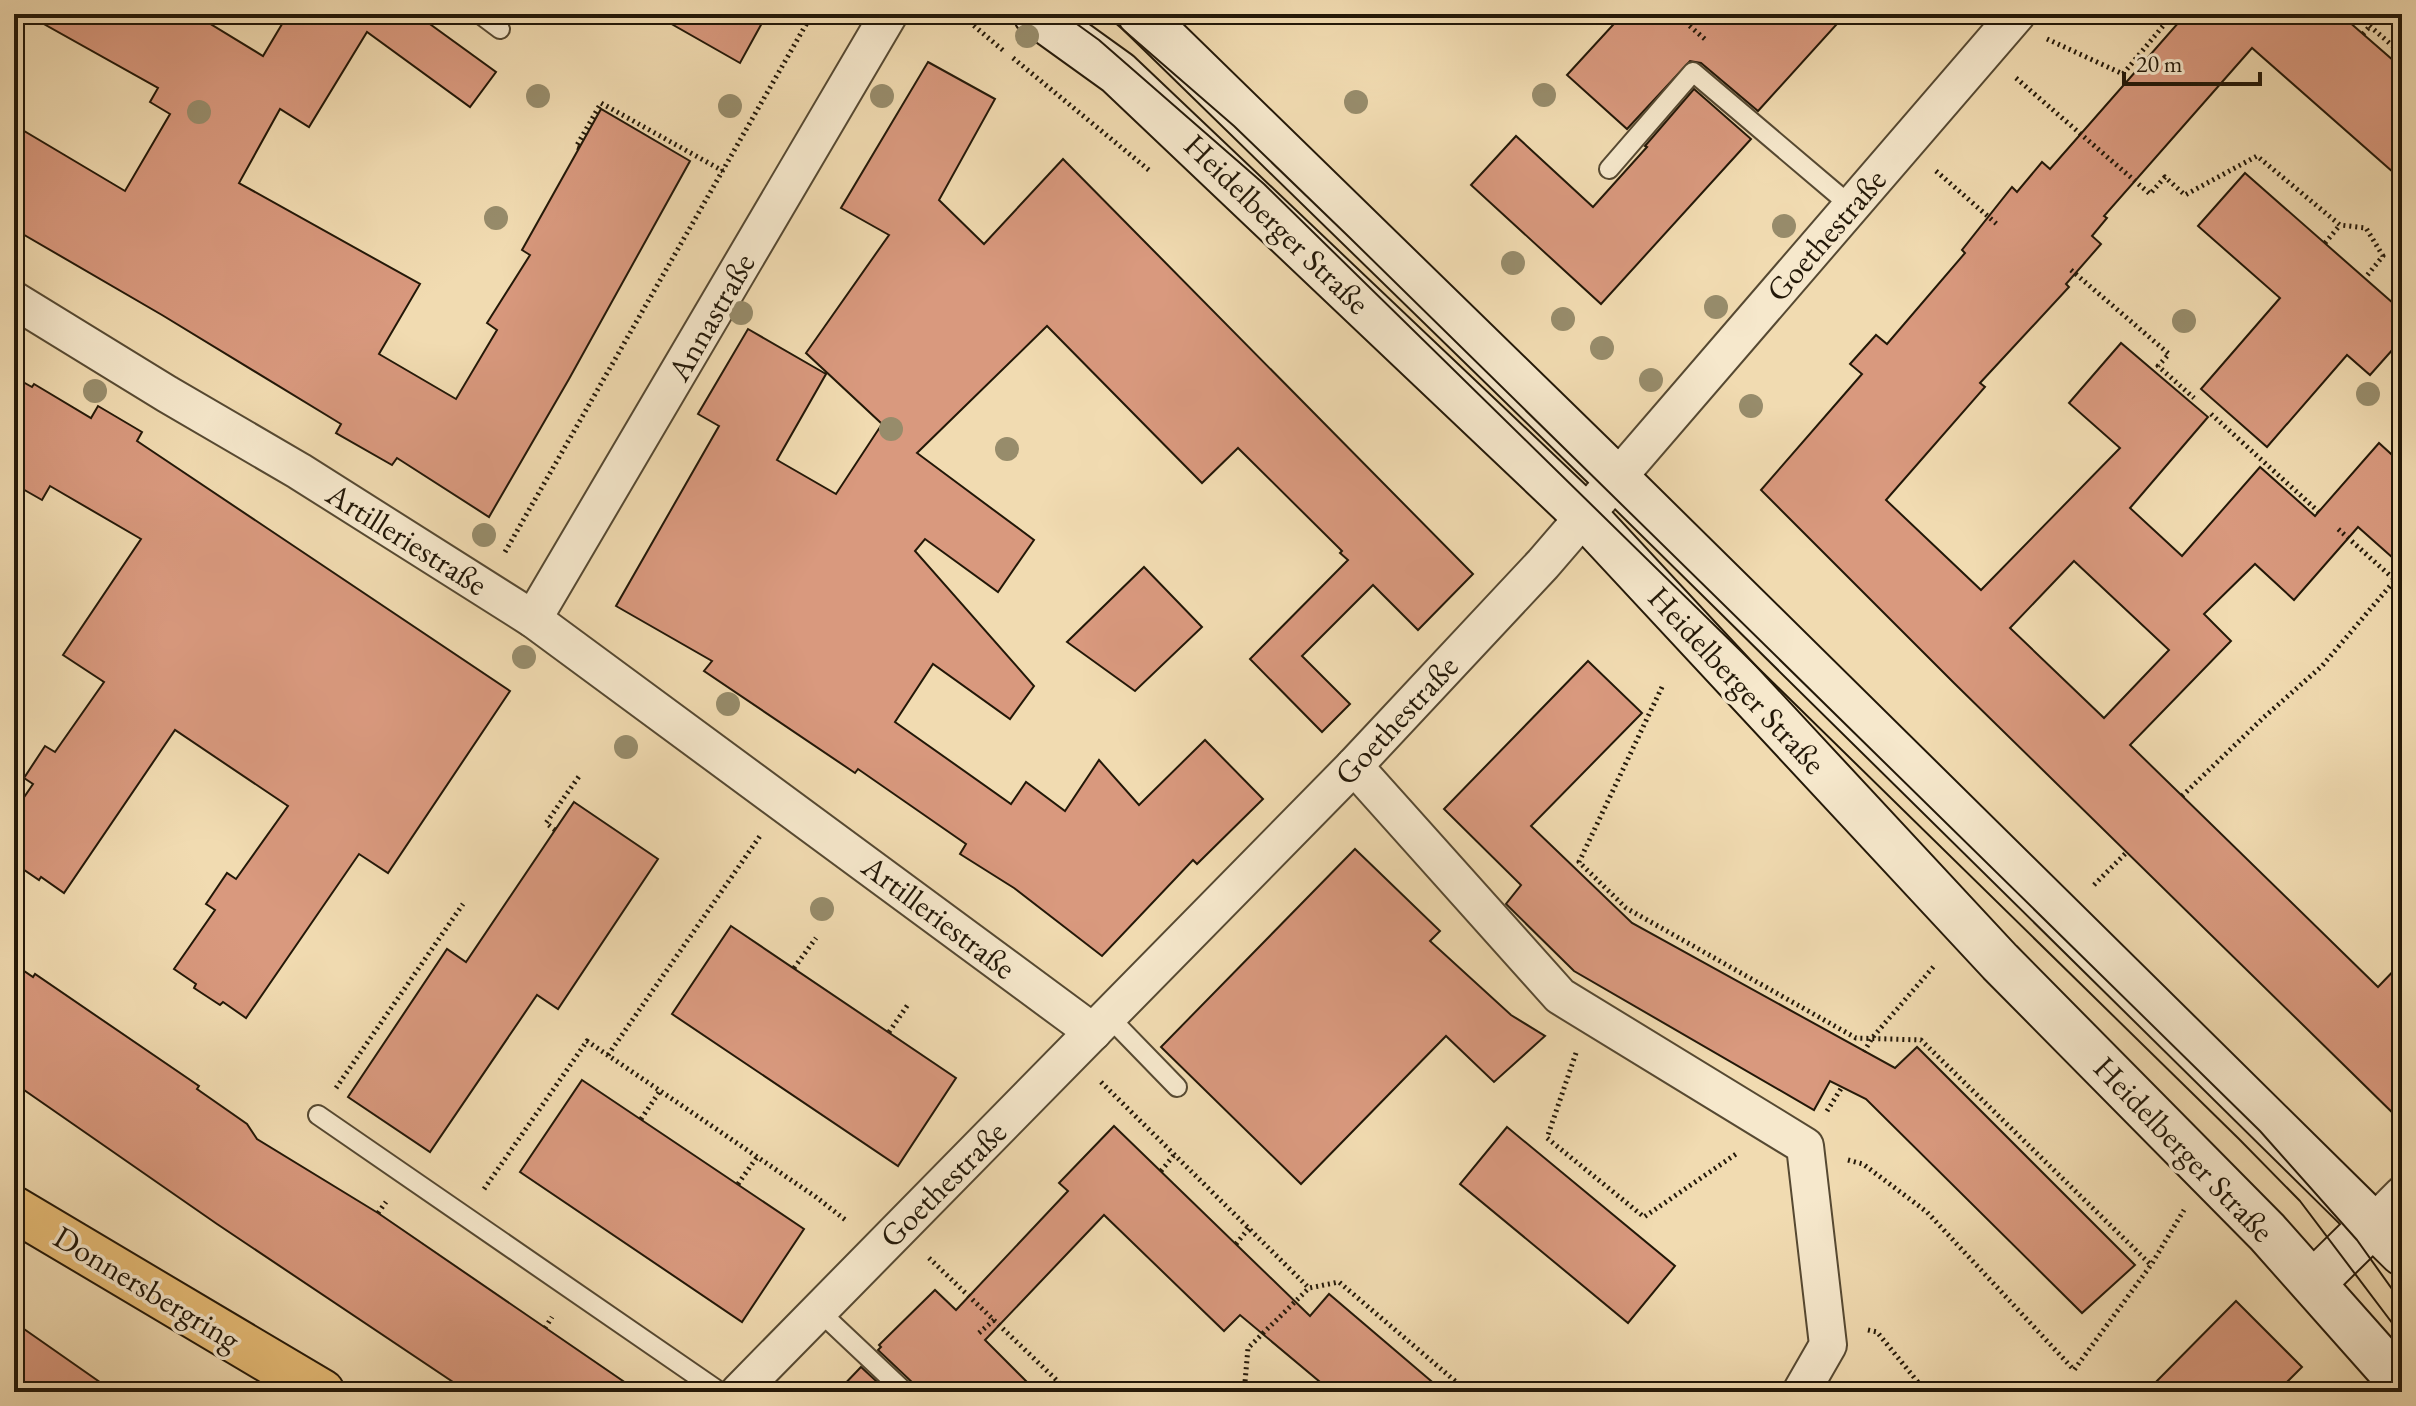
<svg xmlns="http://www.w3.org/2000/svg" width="2416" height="1406" viewBox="0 0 2416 1406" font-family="'EB Garamond',serif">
<rect width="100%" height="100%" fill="#f1dbb1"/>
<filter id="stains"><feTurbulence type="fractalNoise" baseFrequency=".0025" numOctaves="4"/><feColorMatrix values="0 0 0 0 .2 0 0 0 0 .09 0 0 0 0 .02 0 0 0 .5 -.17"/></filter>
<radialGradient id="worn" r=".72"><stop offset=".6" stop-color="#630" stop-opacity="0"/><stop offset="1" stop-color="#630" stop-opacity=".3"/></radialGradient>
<g fill="#d9997e" stroke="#231808" stroke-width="2" fill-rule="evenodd">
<path d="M26 14H194L263 56 288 14H416L496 72 470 107 367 32 309 127 280 109 239 183 420 284 379 354 456 399 497 330 487 323 530 255 522 250 601 109 690 161 569 379 489 517 397 458 392 465 336 433 341 424 162 315 14 229V125L125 191 170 114 150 102 158 88Z"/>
<path d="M654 14H767L740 63Z"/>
<path d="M1623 14H1846L1758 111 1701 63 1690 61 1627 129 1567 75Z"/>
<path d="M2186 14H2340L2402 68V180L2252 48 2104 216 2107 218 2092 236 2101 244 2066 284 2069 287 1980 383 1985 387 1886 500 1981 590 2120 448 2069 403 2121 343 2208 417 2130 508 2182 556 2260 467 2315 516 2379 443 2402 464V566L2358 527 2294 600 2255 564 2204 614 2231 641 2130 745 2378 987 2402 962V1122L1954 683 1761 490 1862 374 1850 364 1876 335 1887 344 1965 253 1962 250 2012 187 2017 192 2042 162 2050 169ZM2074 561 2169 650 2104 718 2010 628Z"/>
<path d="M928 62 995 99 939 200 984 244 1063 159 1473 574 1418 630 1373 585 1302 656 1350 704 1322 732 1250 659 1348 560 1340 553 1342 551 1238 448 1202 483 1047 326 917 453 1034 540 998 592 925 539 915 551 1034 686 1010 719 933 664 895 722 1011 804 1026 782 1065 811 1099 760 1139 805 1205 740 1263 799 1197 864 1193 860 1102 956 1014 888 960 854 966 844 858 769 855 773 704 671 712 661 616 606 719 426 698 414 748 329 826 374 777 460 836 494 882 424 806 353 889 235 841 208Z"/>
<path d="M1694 89 1751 139 1601 304 1471 185 1516 136 1593 207 1647 147 1645 146Z"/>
<path d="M2245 173 2402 311V339L2370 375 2347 355 2267 447 2201 389 2280 298 2198 226Z"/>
<path d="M14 377 32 387 34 384 91 418 98 406 142 432 137 441 510 691 388 873 359 854 246 1018 223 1002 220 1005 194 988 196 984 174 969 215 910 206 904 227 873 236 879 288 806 175 730 64 893 41 877 39 880 14 863V812L33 784 24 778 45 746 55 752 104 682 63 655 141 539 50 486 42 500 14 484Z"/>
<path d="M1144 567 1202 627 1135 691 1067 642Z"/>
<path d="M1588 661 1642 713 1531 826 1632 923 1895 1068 1917 1047 2135 1265 2082 1313 1866 1099 1830 1081 1814 1110 1574 971 1506 904 1521 885 1444 809Z"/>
<path d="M574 802 658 859 558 1009 537 995 430 1152 348 1097 447 949 466 962Z"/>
<path d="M1355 849 1440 931 1430 941 1511 1015 1545 1036 1494 1082 1446 1036 1301 1184 1161 1047Z"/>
<path d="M731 926 956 1078 898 1166 672 1014Z"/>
<path d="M14 964 33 977 35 974 199 1086 197 1089 247 1124 257 1139 378 1213 639 1392H468L217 1224 14 1083Z"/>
<path d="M582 1080 804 1229 742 1322 520 1172Z"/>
<path d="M1114 1126 1310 1316 1329 1294 1444 1392H1332L1240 1315 1224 1331 1104 1215 985 1340 1037 1392H917L913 1383 878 1350 881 1347 879 1345 935 1290 956 1310 1068 1191 1059 1183Z"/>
<path d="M1507 1127 1675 1266 1628 1323 1460 1184Z"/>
<path d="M2236 1301 2302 1367 2277 1392H2146Z"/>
<path d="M14 1322 114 1392H14Z"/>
<path d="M861 1367 888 1392H837Z"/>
</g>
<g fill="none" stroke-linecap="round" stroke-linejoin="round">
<g stroke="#564932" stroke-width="22">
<g id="lane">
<path d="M480 14 500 29"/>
<path d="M1609 169 1693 72 1851 206"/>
<path d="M1108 1016 1177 1087"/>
<path d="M318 1115 720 1392"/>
<path d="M819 1311 905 1392"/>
</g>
</g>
<g stroke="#564932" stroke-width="40">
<g id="street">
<path d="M14 300 167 394 299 471 533 619 1093 1032"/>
<path d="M533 619 889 14"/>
<path d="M1354 766 1560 996 1805 1146 1828 1345 1801 1392"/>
<path d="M2373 1224 2402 1195"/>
<path d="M739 1392 1354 766 1543 564 2017 14"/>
</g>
</g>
<g stroke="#231808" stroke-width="48">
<g id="secondary">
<path d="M1036 14 1118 73 1585 516 2000 962 2267 1232 2402 1384"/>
<path d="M1140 14 1616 478 2402 1253"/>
<path d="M2313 1283 2373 1224"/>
</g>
</g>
<g stroke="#231808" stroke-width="48">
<path id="primary" d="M14 1209 322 1392"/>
</g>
<g stroke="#231808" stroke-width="5" stroke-dasharray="2 4" stroke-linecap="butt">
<path d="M960 14 1005 52"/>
<path d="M1676 14 1707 41"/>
<path d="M2356 14 2402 54"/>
<path d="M2363 34 2370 26"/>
<path d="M2047 39 2123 74 2173 14"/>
<path d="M1013 58 1150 171"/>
<path d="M2016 78 2150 194 2165 177 2185 195 2257 156 2340 225 2366 228 2383 256 2365 278"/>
<path d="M579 148 576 147 601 103 723 171"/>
<path d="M1936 171 1999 226"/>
<path d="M2325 243 2340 225"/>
<path d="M2071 270 2169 354 2158 366 2194 398"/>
<path d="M2211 414 2319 512"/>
<path d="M505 552 812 14"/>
<path d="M1662 687 1579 862 1626 908 1856 1038 1921 1040 2151 1265"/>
<path d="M2182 796 2263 718 2322 666 2395 580 2337 528"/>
<path d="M555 830 546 823 580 775"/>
<path d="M2094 885 2127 852"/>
<path d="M794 968 816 938"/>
<path d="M889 1032 909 1003"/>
<path d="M1864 1052 1872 1038 1935 965"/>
<path d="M1576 1053 1547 1138 1644 1217 1739 1152"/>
<path d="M608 1055 760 836"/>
<path d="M1101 1082 1309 1288 1339 1282 1468 1392"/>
<path d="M336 1088 463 904"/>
<path d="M1827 1111 1842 1087"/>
<path d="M641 1119 660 1091"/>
<path d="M1848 1160 1863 1164 1927 1212 2074 1370 2151 1265 2184 1210"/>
<path d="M1161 1171 1174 1155"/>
<path d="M738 1184 757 1157"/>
<path d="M484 1189 587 1041 816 1197 848 1222"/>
<path d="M378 1213 386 1202"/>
<path d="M1236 1244 1249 1228"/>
<path d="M929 1258 1069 1392"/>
<path d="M545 1328 552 1317"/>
<path d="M1868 1330 1877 1332 1926 1392"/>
<path d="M979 1333 994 1320"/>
<path d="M1240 1392 1245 1382 1248 1348 1309 1288"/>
</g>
<use href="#lane" stroke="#f6e8cc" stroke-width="18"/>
<use href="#street" stroke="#f6e8cc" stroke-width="36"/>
<use href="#secondary" stroke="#f6e8cc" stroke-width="44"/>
<use href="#primary" stroke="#e8be78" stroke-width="44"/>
<g stroke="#231808" stroke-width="2">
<path d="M1063 14 1099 40 1264 184 2239 1139 2300 1201 2402 1336"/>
<path d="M1105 14 1234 126 1349 237 2260 1131 2357 1240 2402 1303"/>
</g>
</g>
<g fill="#978c6b">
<circle cx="1027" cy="36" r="12"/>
<circle cx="1544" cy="95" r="12"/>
<circle cx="538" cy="96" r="12"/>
<circle cx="882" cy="96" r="12"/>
<circle cx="1356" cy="102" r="12"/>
<circle cx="730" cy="106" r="12"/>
<circle cx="199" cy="112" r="12"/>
<circle cx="496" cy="218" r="12"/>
<circle cx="1784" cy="226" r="12"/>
<circle cx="1513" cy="263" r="12"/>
<circle cx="1716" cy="307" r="12"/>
<circle cx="741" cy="313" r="12"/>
<circle cx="1563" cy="319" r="12"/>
<circle cx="2184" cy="321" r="12"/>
<circle cx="1602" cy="348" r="12"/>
<circle cx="1651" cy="380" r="12"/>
<circle cx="95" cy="391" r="12"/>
<circle cx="2368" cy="394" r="12"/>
<circle cx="1751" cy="406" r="12"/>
<circle cx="891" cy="429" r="12"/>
<circle cx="1007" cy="449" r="12"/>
<circle cx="484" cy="535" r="12"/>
<circle cx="524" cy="657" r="12"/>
<circle cx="728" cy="704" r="12"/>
<circle cx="626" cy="747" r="12"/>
<circle cx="822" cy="909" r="12"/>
</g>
<g text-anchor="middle" stroke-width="7" stroke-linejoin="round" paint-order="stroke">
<g font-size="32" fill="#231808" stroke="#f6e8cc">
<text transform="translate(1277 224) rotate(44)" y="11">Heidelberger Straße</text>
<text transform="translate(1826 235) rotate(-49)" y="11">Goethestraße</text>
<text transform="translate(711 317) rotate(-60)" y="11">Annastraße</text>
<text transform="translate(407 539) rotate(32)" y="11">Artilleriestraße</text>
<text transform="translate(1737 680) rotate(47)" y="11">Heidelberger Straße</text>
<text transform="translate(1396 720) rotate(-47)" y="11">Goethestraße</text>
<text transform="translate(939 917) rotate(37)" y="11">Artilleriestraße</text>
<text transform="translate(2184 1149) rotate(46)" y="11">Heidelberger Straße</text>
<text transform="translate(943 1184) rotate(-45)" y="11">Goethestraße</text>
<text transform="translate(147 1288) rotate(31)" y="11">Donnersbergring</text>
</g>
</g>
<rect width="2416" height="1406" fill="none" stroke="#f1dbb1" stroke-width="48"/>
<rect x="16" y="16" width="2384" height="1374" fill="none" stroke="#231808" stroke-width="4"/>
<rect x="24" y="24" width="2368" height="1358" fill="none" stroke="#231808" stroke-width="2"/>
<path d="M2124 72v12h136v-12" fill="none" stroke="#231808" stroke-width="4"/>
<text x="2136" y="72" font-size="24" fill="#231808" stroke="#f6e8cc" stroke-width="6" paint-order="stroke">20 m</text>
<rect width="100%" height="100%" filter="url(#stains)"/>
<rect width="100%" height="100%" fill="url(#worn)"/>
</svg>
